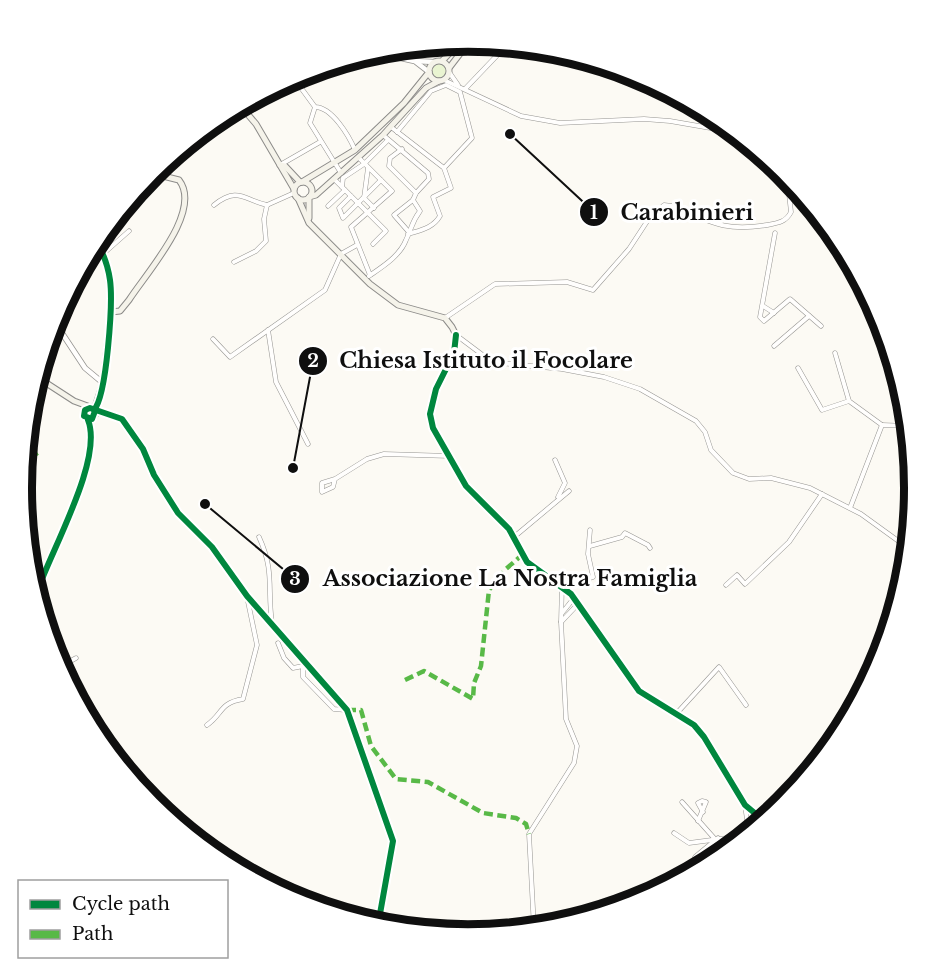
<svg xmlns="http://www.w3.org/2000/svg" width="935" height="976" viewBox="0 0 935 976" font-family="'Libre Baskerville',serif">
<rect width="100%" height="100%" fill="#fcfaf4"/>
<circle fill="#e9f4d1" cx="439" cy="71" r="7"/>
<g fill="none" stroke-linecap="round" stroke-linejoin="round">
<g stroke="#969592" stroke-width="5">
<g id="minor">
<path d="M449 72 458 85"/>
<path d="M444 80 521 116 560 123 644 119 670 121 716 129 742 139"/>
<path d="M286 81H296"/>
<path d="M296 81 315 107C332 107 349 136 355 150"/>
<path d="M296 81 297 75"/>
<path d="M465 89 507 45"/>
<path d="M315 107 310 123 341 173"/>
<path d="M391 127 444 168 451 188 433 197 440 216C433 228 421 230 408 234"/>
<path d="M397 132 431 91 446 85 460 92 472 138 444 168"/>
<path d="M383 135 428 173 429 179 416 193 413 200"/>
<path d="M402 149 390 158 389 166 416 193"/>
<path d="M359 158 392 191 351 227 370 275"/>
<path d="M280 165 320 142"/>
<path d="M368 168 364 198 374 208"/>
<path d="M334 179 386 231 373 244"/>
<path d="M342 187 343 178 364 164 388 140"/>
<path d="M351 196 339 208 343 218 381 180"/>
<path d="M214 205C238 186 244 200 267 205"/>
<path d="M267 205 294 193"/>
<path d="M328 206 345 190"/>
<path d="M122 209 128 214"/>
<path d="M408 231 394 215 413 200"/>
<path d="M775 233 760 317 764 321 790 299 821 326"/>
<path d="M99 246 142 199"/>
<path d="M103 254 129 231"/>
<path d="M234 262 256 251 266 241 264 219 267 205"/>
<path d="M369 276C382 267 400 256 406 240 412 228 411 223 420 211L413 200"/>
<path d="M763 306 774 313"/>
<path d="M445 318 495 284 567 282 593 290 629 249 648 220 664 205 672 206C711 222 724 232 767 225 778 223 786 222 791 212L787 176"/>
<path d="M268 330 276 382 308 444"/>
<path d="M456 335 484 356 500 363 562 369 604 377 640 389 696 421 705 432 711 450 733 473 749 479 771 478 810 488 861 514 908 548"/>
<path d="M213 339 230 357 325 290 341 254 357 245"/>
<path d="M774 346 809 316"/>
<path d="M835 353 849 401 882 425"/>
<path d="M798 368 822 410 849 401"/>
<path d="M95 411 122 419 143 449 154 475 178 513 212 547 247 596 347 710 393 841 378 925"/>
<path d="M555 460 565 483 558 497"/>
<path d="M335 479 333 487 322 492V483L335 479 367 459 384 454 450 456"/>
<path d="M850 508 882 425 908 426"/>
<path d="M259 537C275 572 267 588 272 623"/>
<path d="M514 537 569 491"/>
<path d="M590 546 622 537 625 533 648 545 650 548"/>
<path d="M726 585 737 575 745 584 789 542 822 494"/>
<path d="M562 613 574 598"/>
<path d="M561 622 579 603"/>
<path d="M278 643 284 658 293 668 303 666V677L334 709 346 710"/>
<path d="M60 667 76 658"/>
<path d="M677 713 719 667 746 705"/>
<path d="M207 725C223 714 219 703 243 699L257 645 247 597"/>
<path d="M682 802 714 838"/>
<path d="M745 806 749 832"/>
<path d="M698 821 706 802 702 801 698 803 703 812"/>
<path d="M674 833 689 843 735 837"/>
<path d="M735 843V837L746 834"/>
<path d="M695 857 718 838"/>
<path d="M534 928 529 834 574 763 577 746 566 719 561 622 562 586 593 577 588 554 590 530"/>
</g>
</g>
<g stroke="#969592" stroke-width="6">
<g id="tertiary">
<path d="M373 52 414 61 435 62"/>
<path d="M416 62 429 72"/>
<path d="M96 241 108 270 111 312"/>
<path d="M54 321 85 368 103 383"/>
</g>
</g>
<g stroke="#8c8b89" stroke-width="7">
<g id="secondary">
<circle cx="439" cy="71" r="10"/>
<path d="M442 61 460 42"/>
<path d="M449 68 469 42"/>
<path d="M239 107 248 109 250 100"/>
<path d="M244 110 256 124 294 189"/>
<path d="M209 126 228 112"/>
<path d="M280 165 285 166 300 182"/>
<circle cx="303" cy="191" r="9"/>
<path d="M302 182 355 150 404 103 429 72"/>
<path d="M298 198 309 223 370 284 398 305 445 318 452 327 456 335 454 353 436 389 430 414 433 428 466 486 509 529 527 562 571 594 639 691 694 725 704 737 745 805 763 820"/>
<path d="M309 218V197L316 195 383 135 426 88 439 81"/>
<path d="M37 377 74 401 93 408 96 414 92 419 84 416 88 408"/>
<path d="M94 410 103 383 111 312 120 311 129 300C147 272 203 211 179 180L151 173"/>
<path d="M36 595C49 554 104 460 88 420"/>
</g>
</g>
<use href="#minor" stroke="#fffefd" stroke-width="4"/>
<use href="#tertiary" stroke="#fffefd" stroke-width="4.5"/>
<use href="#secondary" stroke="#f5f3ea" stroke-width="5"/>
<g stroke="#58b947" stroke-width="4.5" stroke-dasharray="9 4.5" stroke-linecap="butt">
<path d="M26 440 37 456"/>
<path d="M405 680 424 671 473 699 474 683 481 666 489 590 506 569 522 555"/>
<path d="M347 710H361L371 746 396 779 428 782 483 813 516 818 526 824 529 834"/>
</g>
<g stroke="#fff" stroke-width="10">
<g id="cycleway">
<path d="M456 335 454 353 436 389 430 414 433 428 466 486 509 529 527 562 571 594 639 691 694 725 704 737 745 805 763 820"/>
<path d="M94 410C107 395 113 302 110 280 108 266 104 254 96 241"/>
<path d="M95 411 92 419 84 416 85 410 90 408 122 419 143 449 154 475 178 513 212 547 247 596 347 710 393 841 378 925"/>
<path d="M36 595C49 554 104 460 88 420"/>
</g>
</g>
<use href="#cycleway" stroke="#00873e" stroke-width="6"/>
</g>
<path d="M0 0H935V976H0ZM32 488a436 436 0 1 1 872 0a436 436 0 1 1-872 0Z" fill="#fff" fill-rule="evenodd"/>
<path fill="none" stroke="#0f0f0f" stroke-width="8" d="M32 488a436 436 0 1 1 872 0a436 436 0 1 1-872 0Z"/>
<path fill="none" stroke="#0f0f0f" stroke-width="2" d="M510 134L594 212M293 468L313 361M205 504L295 579"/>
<g fill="#0f0f0f" stroke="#fff" stroke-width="2">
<circle cx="510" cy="134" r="6"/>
<circle cx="293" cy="468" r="6"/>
<circle cx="205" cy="504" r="6"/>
<circle cx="594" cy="212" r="15"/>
<circle cx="313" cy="361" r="15"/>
<circle cx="295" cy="579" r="15"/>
</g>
<g font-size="18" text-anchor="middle" font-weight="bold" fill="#fff">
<text x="594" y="219">1</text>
<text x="313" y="367">2</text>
<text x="295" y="585">3</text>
</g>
<g font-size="22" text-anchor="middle" font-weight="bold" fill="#0f0f0f" stroke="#fff" stroke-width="6" stroke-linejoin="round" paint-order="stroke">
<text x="687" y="220">Carabinieri</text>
<text x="486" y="368">Chiesa Istituto il Focolare</text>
<text x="510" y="586">Associazione La Nostra Famiglia</text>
</g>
<rect x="18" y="880" width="210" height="78" fill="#ffffff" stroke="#9f9f9f" stroke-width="1.5"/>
<rect x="30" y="900" width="30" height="9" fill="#00873e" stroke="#9f9f9f" stroke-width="1.5"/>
<text x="72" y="910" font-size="18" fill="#0f0f0f">Cycle path</text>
<rect x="30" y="930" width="30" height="9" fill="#58b947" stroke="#9f9f9f" stroke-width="1.5"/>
<text x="72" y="940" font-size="18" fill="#0f0f0f">Path</text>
</svg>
